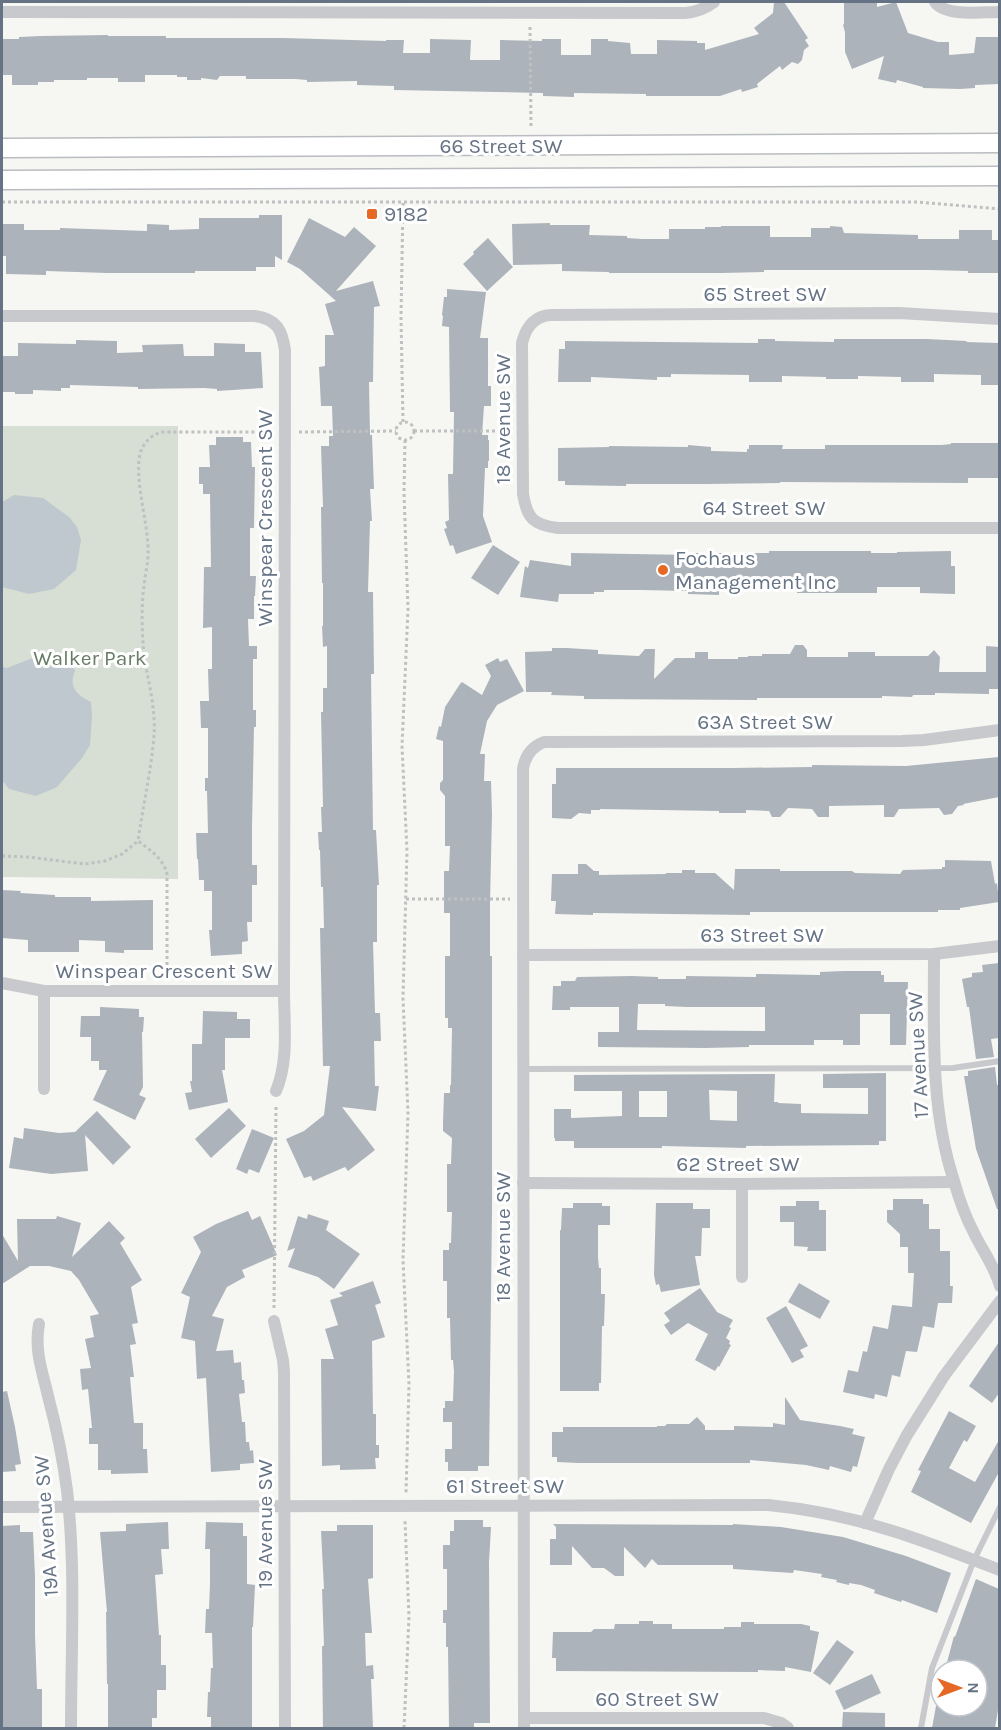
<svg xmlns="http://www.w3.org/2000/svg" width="1001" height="1730" viewBox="0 0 1001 1730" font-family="Karla,sans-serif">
<rect width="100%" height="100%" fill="#f6f7f3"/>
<path fill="#d7ded4" d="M2 426H178V879L2 877Z"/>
<g fill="#bfc8ce">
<path d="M14 495 43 498 69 517 77 527 81 540 76 570 54 589 29 594 2 587V502Z"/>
<path d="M48 652C66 653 67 655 75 671 68 687 77 695 91 702L92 716 90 745 82 758 57 787 36 796 9 789 2 780V667L7 668Z"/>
</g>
<g fill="#acb3ba" fill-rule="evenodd">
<path d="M774 2H784L808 38 805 40 809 46 804 50 802 60 798 64 792 62 782 70 780 66 757 84 758 87 742 92 741 89 720 96H646V94L574 93V97L543 96V93L394 90V86L357 85V81L307 82V80L295 79H246V76H220L217 80 201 78V80H187V77H177V75H145V82H118V78H87V80H54V82H38V85H12V75H2V39H19V37L41 36 108 35V36H166V38H284L386 41V40H404L403 53H430V39L471 40 470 60H500V40L542 41V39H561V55H591V39H608V41L630 43 631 54H657V40L697 41V43H705V50L759 34 754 28 773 13Z"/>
<path d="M844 2H877V7L896 2 908 33 938 42H949V55L974 53 976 37H999V84L975 85V88L960 89 923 88V87L897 80 896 83 878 79 884 56 852 69 845 52V32L843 25 844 24Z"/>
<path d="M259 215H282V260L275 256V267H256V271H195V273H107L46 271V275L6 274V256H3V224H24V230H60V228L147 231V224L169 225V230L199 229V218H259Z"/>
<path d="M309 218 345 237 354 227 376 246 336 291 373 281 380 306 374 307 373 382H369L370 435H372L374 489H370L372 521H370L368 592H373L374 674H371L373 830H376L379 885H377V942H373L375 1013H380L381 1041H374L375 1086H379L376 1111 342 1107 375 1150 348 1171 345 1167 313 1181 311 1176 304 1178 286 1139 304 1131 324 1115 330 1066H323L320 928H324L323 887H321L320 850H319L318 832H322L321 807H323L321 712H323V688H327V646L323 647 322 626H323V583H322L321 507H323L321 446H329V436H333L332 406H321L319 367 325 366V335H334L325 304 336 301 300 269 287 262Z"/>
<path d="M550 223V225H590L589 235 627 236V238L642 239H669V229H705V227H721V226H770V237H811V228H830V226L842 227 844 233 918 235V239H959V230H992V240H999V273H968V271L930 270H764V272L722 273H609V272L562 271V264L513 265 512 224Z"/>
<path d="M488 238 513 267 487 291 463 264 474 254 473 252Z"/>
<path d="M447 289 486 292 480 338H488V386H491V406H484L482 435H488V440H489V461H488V468H485L483 516 492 542 456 554 453 545 450 546 444 529 447 528 445 522 449 520 448 474H453L454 412H450L449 327 442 326 443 316 442 315 444 297H447Z"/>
<path d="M758 339H775V341L834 342V339H927L967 341 966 342 999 343V385H981V375L934 374V382H901V377L858 376V379H826V377L782 376V382H749V375L671 374V377H657V380L591 377V382H558L559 349H565V341L758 343Z"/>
<path d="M76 340 117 341V353L143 352 142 345 183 344 184 356H214V343L245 344V352H261L263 388 217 391V389L204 388 138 389V387L70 385V388H61V391L33 390V394H15V392H2V356H18V343L76 344Z"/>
<path d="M216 437H243V442H251L252 467H255L254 528H250V576H256L255 596H254V619H248L249 646H257V659H253V710H256V727H254L252 827V865H257V885H252V922H247L248 941 242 942V954L211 956 209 930H212V891H204V880H199L198 859H197L196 833H208L207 791H205V778H208V728H201L200 701H209L208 669H212V627L203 628 204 567H211L210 494H203V484H199V467H210L209 445H216Z"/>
<path d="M951 443H999V478H968V483L780 482V483L705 484H626V486L565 485V481H558V448L609 447V446L688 447V445L711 447V451H712L747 452V449H749V445H783L782 449H825V445H942L951 444Z"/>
<path d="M493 545 520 562 498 595 471 578Z"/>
<path d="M769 551H871V553H897V552L951 551V566H955V594L920 593V587H877V593H797V588H721V591H719V595L688 594V591L642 590H604V592H594V594H559L558 602 520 597 525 566 528 568 530 560 571 566V553L694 555H696V553H769Z"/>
<path d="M795 645H803L807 650V657H848V652H875V656H928L934 650 940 657 939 672H986V646L999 647V689H989V694L935 693V695H913L912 697 882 696V698H757V700L584 699V696L551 695 552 692H526L525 652 552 651V648H567L598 650V654L639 656 645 649H655L654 679 675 658H695V652H708V659H738V657H748V656H762V654H790Z"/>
<path d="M498 658 500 662 507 659 524 691 497 705 487 721 480 754H485L484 781H491L492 814 490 903V956H492V1212L489 1466H478V1471H448V1462H445V1449H452V1422H443V1408H445V1401H453L454 1371 453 1360H451L450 1318H447V1281H443V1250H449V1243H451L452 1212H447V1164H451L452 1138 443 1131V1123L444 1093H450V1085H451L452 1028H448V1018H445V956H450V913H444V871H449L450 846H445V796L440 790V783L443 780V741L436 739 439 726 441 727 445 707 460 684 462 682 482 695 491 676 485 665Z"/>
<path d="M999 757V797L963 804 964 805 958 806 952 814 944 815 939 808 899 809 894 817H884V805L829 806V817H818L812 809 788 808 780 817H772L769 811 746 810V813H719V811L600 809V810H591V814L579 813 571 819 552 818V784H556V768H733L812 767V765L906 766Z"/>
<path d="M945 860 991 861 995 884 997 883 999 902 960 908V910H938V912H750V915L593 913V915L555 914 556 901H551L552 874H578V864H586L594 871H599V875L666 874V873H682V870H695V873H715L734 890 735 869H780V871H852L855 873 900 874 903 870 942 869V867H945Z"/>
<path d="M2 890 21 891 20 893 55 895V897H91V901L153 900V950H124V953L105 952V941L79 940V952H28V940L2 938Z"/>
<path d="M999 963V1038L991 1039 994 1057 976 1059 969 1007H967L962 979 972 977V973L983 972 982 965Z"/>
<path d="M844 971H881V975H884V982H908L906 1045H890V1014H860V1045H843V1040H814V1045H749V1047L705 1048 598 1047V1032H619V1007H570V1010H552L553 986H561V981H575L577 977 632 976 658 977V979H686V976L756 977V974H761L820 975V972ZM638 1004H665V1006L687 1007H765V1031L637 1030Z"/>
<path d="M100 1007 139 1009V1017H144L143 1032H142L143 1087 139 1095 146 1098 135 1120 93 1100 107 1070H99V1061H91V1037H80L81 1016H100Z"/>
<path d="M203 1011 237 1012V1019H250V1038H225V1070H222L228 1102 189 1110 185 1093 192 1092 190 1081H192V1044H202Z"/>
<path d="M995 1067 997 1085H999V1209H997L976 1149 964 1076H968V1071Z"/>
<path d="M886 1073V1141H879V1145L746 1146V1148L662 1146V1148H574V1141H555V1138H554V1109H571V1118L622 1116V1091H574V1075L775 1074 774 1102H778V1103L801 1104V1113L868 1114V1088H823V1074ZM709 1090 737 1091V1121L710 1120ZM639 1091H667V1117H639Z"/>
<path d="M229 1108 246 1126 211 1158 195 1139Z"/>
<path d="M97 1111 131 1147 113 1165 85 1135 88 1171 51 1174 9 1168 14 1137 23 1139 24 1128 59 1133 75 1132Z"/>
<path d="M252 1129 274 1138 259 1173 249 1169 247 1174 236 1169Z"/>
<path d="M893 1199H923V1204H929V1229H940V1251H950V1286H953L952 1303H938L934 1328 923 1326 917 1352 906 1351 900 1377 892 1375 887 1397 875 1394 874 1399 843 1392 848 1370 858 1372 863 1351 867 1352 873 1326 888 1329 892 1305 912 1307 914 1273H908V1247H900V1234L887 1222V1210H893Z"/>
<path d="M796 1201H819V1210H826V1251H807L808 1247 794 1246V1222H780V1206H796Z"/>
<path d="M573 1203H602V1206H610V1225H598V1258L599 1268H601V1294H605L604 1326H602L601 1383H599V1391H560V1230H561L562 1208H573Z"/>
<path d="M656 1203H693V1209H710V1228H702L701 1256H695L700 1285 661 1292 659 1284 656 1285 654 1275Z"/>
<path d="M248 1211 252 1220 260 1216 277 1255 242 1270 245 1277 227 1287 212 1316 224 1319 216 1351 233 1350 234 1363 241 1362 242 1380H244L245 1393 239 1394 242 1422H245L246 1442H249L250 1451 253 1450 254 1463 240 1464V1470L211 1472 206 1378 197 1379 195 1341 181 1338 190 1297 181 1293 201 1252 193 1237 216 1224Z"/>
<path d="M308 1214 329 1221 326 1230 360 1254 334 1289 318 1277 288 1267 295 1248 287 1251 298 1216 307 1219Z"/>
<path d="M57 1216 81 1223 72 1257 109 1221 125 1238 120 1243 142 1280 131 1287 138 1323 132 1324 136 1344 130 1345 134 1377H130L134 1423H143V1449H147L148 1473 111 1474V1470H98V1444H89V1428H92L88 1389 82 1390 80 1369 91 1368 85 1339 94 1337 90 1316 99 1314 79 1280 71 1271 49 1266H30L2 1284V1234L18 1261 17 1219H56Z"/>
<path d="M373 1281 381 1303 375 1305 385 1337 372 1341 373 1414H376V1445H379V1458H375L376 1469 340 1470V1465L322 1466 321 1359H334L325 1329 338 1325 330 1300 343 1296 339 1293Z"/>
<path d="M799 1283 830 1301 820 1319 788 1302Z"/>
<path d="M700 1288 717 1312 733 1320 729 1327 731 1328 726 1338 730 1341 729 1344 731 1345 719 1367 718 1366 715 1371 695 1360 708 1334 688 1323 671 1335 664 1325 670 1321 664 1313Z"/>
<path d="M786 1306 808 1346 800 1350 804 1357 792 1363 766 1318Z"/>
<path d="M999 1342V1393L992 1403 969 1386Z"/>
<path d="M7 1391 15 1427 21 1464 15 1465 16 1471 2 1472V1392Z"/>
<path d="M785 1397 800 1420 840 1426 854 1429 852 1434 865 1437 857 1467 853 1466 851 1472 830 1466 829 1470 806 1465 750 1460V1463H578L557 1462V1457H552V1432H563V1427H657V1426H665L667 1424H689L697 1417 705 1426V1430H734V1426L773 1427V1423L785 1425Z"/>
<path d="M949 1411 976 1426 967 1442 964 1440 949 1468 975 1482 999 1440V1472L971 1523 911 1492 921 1471 918 1470Z"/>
<path d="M454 1520H483V1527H491L489 1562 490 1723H474V1728H449L448 1647H446V1623H443V1610H447V1569H443V1545H450V1531H454Z"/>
<path d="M168 1522 169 1549H161L163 1574 155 1575 159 1635H161V1665H166V1690H157V1718H152V1728H108V1684H107L106 1612H107L100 1532 126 1531V1524Z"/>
<path d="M206 1522 243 1523V1536H247V1584L255 1585 253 1627H252V1728H211V1717H207L208 1692H210L211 1668H213L212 1633H205L206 1609H209L210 1583V1549H205Z"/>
<path d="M553 1524 733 1525V1524L781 1527 843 1537 906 1556 951 1573 937 1613 902 1600 901 1602 874 1593 875 1590 861 1585 849 1583V1585L836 1582 837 1580 821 1577 822 1574 794 1570 793 1573 733 1569V1565H658L652 1559 645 1568 624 1547V1576H615L604 1568H592L572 1546V1565H550V1539H556V1527Z"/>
<path d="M20 1525V1532H33L35 1576V1635L37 1689H42V1728H2V1526Z"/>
<path d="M337 1525H373V1578L368 1579 372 1633H365L366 1666 373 1665 374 1679H371L373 1728H323L322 1646H324L322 1589H324L321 1531H337Z"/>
<path d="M976 1579 999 1589V1704L995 1728H932L936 1706H977V1670H945L954 1636 955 1637Z"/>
<path d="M639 1621H653V1624H672V1629H724V1627H741V1622H754V1624H801L810 1626V1630L819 1632 811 1672 785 1667V1671L758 1670V1672L556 1671V1658H552L553 1632H591L594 1629H614L615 1624H639Z"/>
<path d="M837 1640 854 1652 830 1685 813 1673Z"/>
<path d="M872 1674 881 1693 844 1710 835 1691Z"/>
<path d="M843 1712 885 1713V1728H842Z"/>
</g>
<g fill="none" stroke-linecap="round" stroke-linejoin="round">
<g stroke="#b9bcc1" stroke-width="21">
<g id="secondary">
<path d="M2 148 1000 143"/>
<path d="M2 180 1000 176"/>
</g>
</g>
<g stroke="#bec0c2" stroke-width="3" stroke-dasharray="3 3" stroke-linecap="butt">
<path d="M530 27 531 129"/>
<path d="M2 202H917L1000 209"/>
<path d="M403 203 401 317 403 422"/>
<circle cx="405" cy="431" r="9"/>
<path d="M414 431H509"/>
<path d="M299 432 396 431"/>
<path d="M405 440 404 493 408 609 402 746 407 851 403 998 408 1113 403 1260 409 1384 406 1493"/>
<path d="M2 856 28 857 85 864 105 861 122 854 138 841"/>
<path d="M406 899H510"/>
<path d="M167 977V874C163 858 150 850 138 841 143 806 151 771 154 736 156 709 148 681 144 655 142 633 141 608 144 586 145 575 148 564 148 554 149 523 134 482 140 454 143 443 151 435 162 432H271"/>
<path d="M274 1308 276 1104"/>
<path d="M404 1728 409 1617 405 1521"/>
</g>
<g stroke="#c7c9cd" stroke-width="6">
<path d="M524 1069 953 1068 1000 1061"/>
<path d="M921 1728 932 1668 974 1560 1000 1507"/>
</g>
<g stroke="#c7c9cd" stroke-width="12">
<path d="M935 2C945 17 982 12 1000 12"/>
<path d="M2 12 685 13C696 12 705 9 714 2"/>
<path d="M2 316H255C277 319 282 330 285 350L284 991H44L2 983"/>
<path d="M1000 319 899 313 551 315C534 316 526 327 522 343L523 494C527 518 533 525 558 528H1000"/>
<path d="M934 954C934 1031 930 1108 954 1181 959 1199 965 1216 974 1233 982 1250 995 1267 1000 1286"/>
<path d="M523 955 934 954 1000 946"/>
<path d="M44 991V1089"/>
<path d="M276 1091C289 1060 284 1024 284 991"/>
<path d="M523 1183 742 1184 954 1182"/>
<path d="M742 1184V1277"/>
<path d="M274 1321 283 1360 284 1372 285 1728"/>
<path d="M39 1324C34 1352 43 1373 49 1400 57 1430 63 1460 67 1490 76 1569 71 1649 71 1728"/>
<path d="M2 1507 768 1505C808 1509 848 1517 886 1529 924 1540 962 1556 1000 1570"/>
<path d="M865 1523 889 1469 907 1435 944 1376 1000 1301"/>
<path d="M524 1718H764L781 1723 788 1728"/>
<path d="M524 1728 523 769C525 756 531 747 544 742L902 741 924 740 1000 730"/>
</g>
<use href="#secondary" stroke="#fff" stroke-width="18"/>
</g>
<g fill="#e56824" stroke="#fff" stroke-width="2">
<rect x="366" y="208" width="12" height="12" rx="3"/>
<circle cx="663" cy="570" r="6"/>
</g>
<g text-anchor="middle" stroke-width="6" stroke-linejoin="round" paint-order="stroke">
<g font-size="21" fill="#657385" stroke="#fff">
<text x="501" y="153">66 Street SW</text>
<text x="765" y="301">65 Street SW</text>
<text transform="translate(503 419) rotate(-90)" y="7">18 Avenue SW</text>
<text x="764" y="515">64 Street SW</text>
<text transform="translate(265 518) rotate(-90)" y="7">Winspear Crescent SW</text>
<text x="765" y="729">63A Street SW</text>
<text x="762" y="942">63 Street SW</text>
<text x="164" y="978">Winspear Crescent SW</text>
<text transform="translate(918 1055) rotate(-93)" y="7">17 Avenue SW</text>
<text x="738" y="1171">62 Street SW</text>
<text transform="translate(503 1237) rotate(-90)" y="7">18 Avenue SW</text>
<text x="505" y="1493">61 Street SW</text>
<text transform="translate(265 1524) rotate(-90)" y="7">19 Avenue SW</text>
<text transform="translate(46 1526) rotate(-94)" y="7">19A Avenue SW</text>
<text x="657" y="1706">60 Street SW</text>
</g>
<g font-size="21" fill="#657385" stroke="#fff" text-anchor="start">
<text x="384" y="221">9182</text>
<text x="675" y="565">Fochaus<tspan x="675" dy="24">Management Inc</tspan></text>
</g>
<g font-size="21" fill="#667c64" stroke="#fff">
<text x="90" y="665">Walker Park</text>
</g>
</g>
<rect width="1001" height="1730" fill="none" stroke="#657385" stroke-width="6"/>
<g transform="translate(959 1688) rotate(90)"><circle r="28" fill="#ffffff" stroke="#c1c7ce" stroke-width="1.5"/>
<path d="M0-4.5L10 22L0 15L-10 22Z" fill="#e56824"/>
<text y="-9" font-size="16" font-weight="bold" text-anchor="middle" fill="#657385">N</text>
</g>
</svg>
